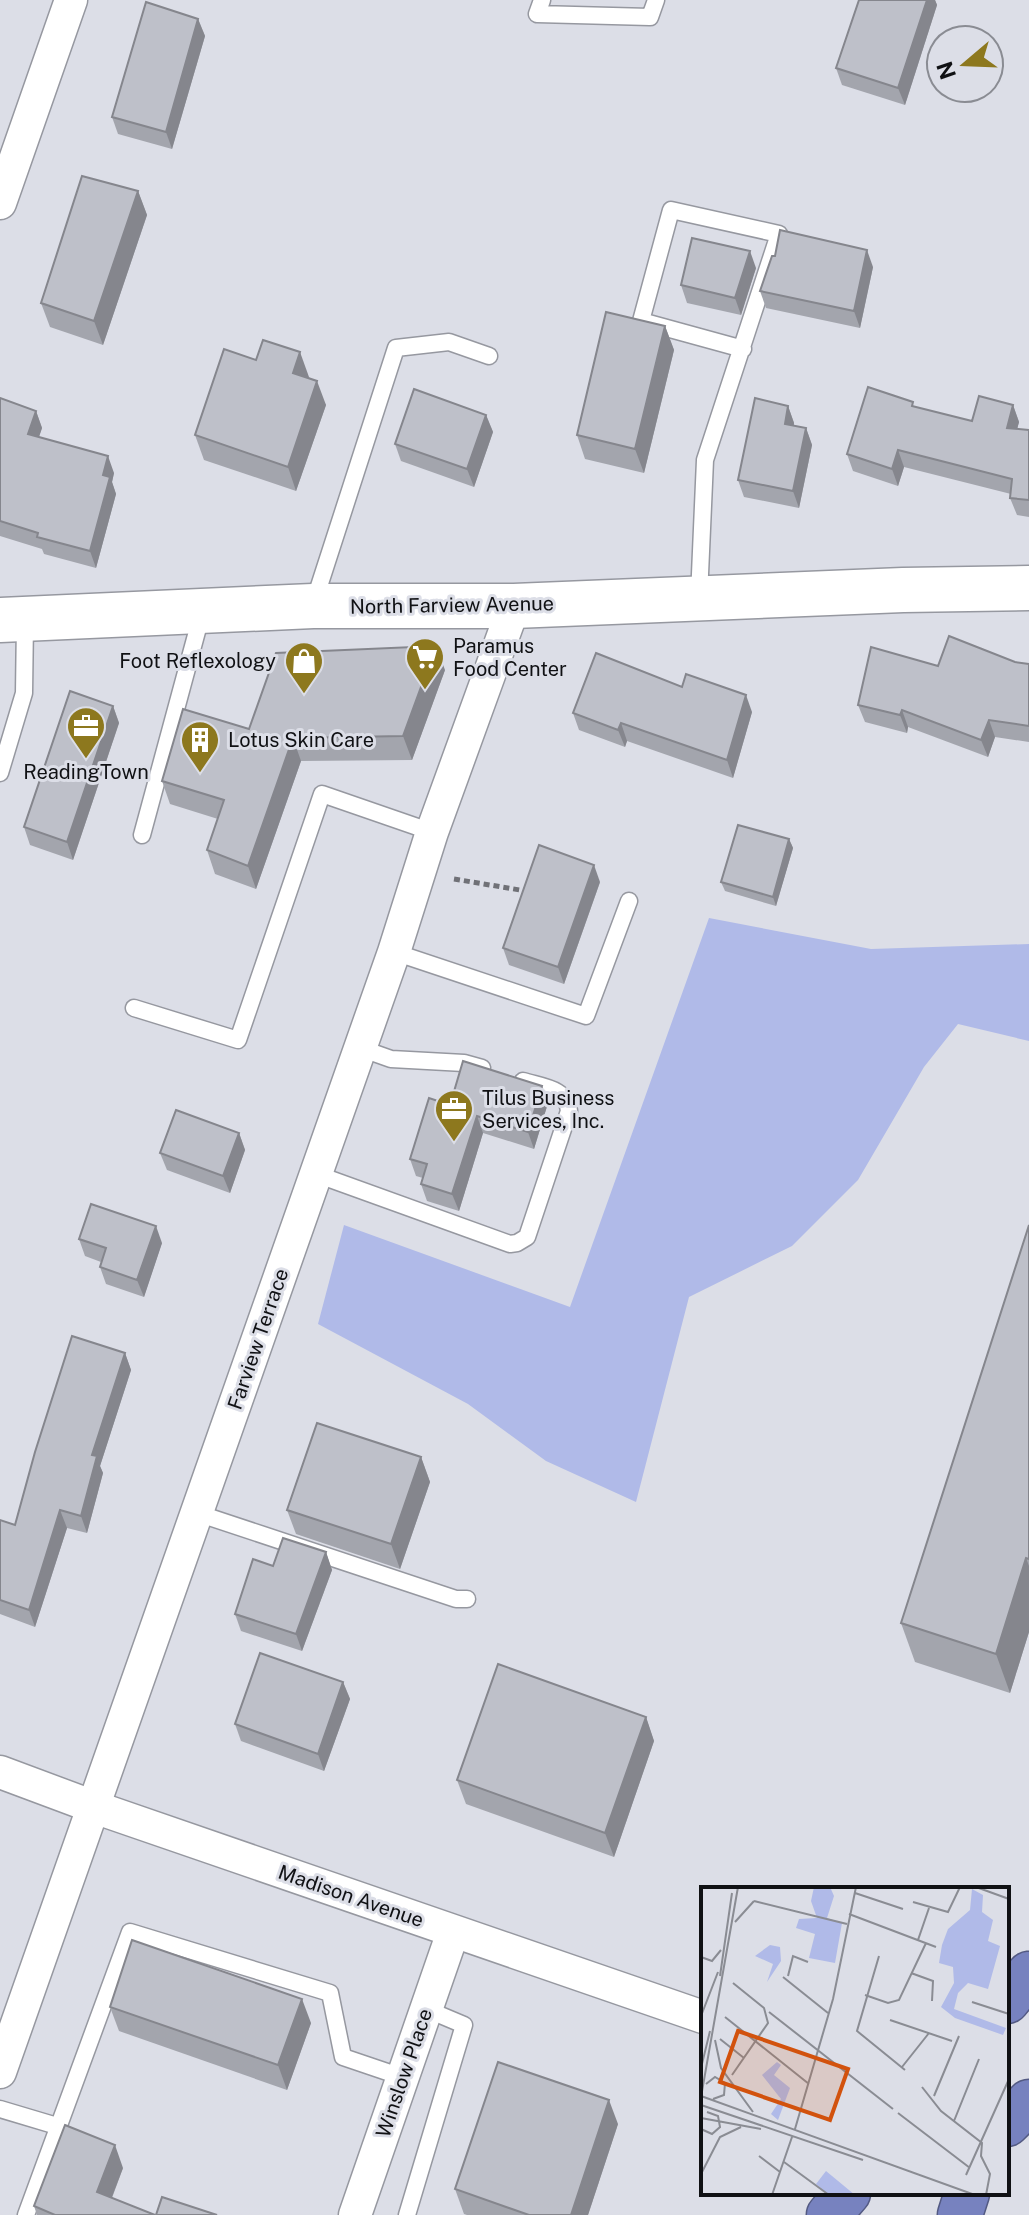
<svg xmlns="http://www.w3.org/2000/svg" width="1029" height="2215" viewBox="0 0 1029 2215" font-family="'Public Sans',sans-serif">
<rect width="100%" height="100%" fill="#dcdee7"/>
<path fill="#b0bae8" d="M709 918 871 949 1029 944V1041L958 1024 924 1067 858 1180 792 1246 689 1297 636 1502 546 1461 468 1404 318 1324 344 1225 570 1307Z"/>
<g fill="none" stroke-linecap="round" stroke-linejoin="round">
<g stroke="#9698a0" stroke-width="19">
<g id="lane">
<path d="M542 0 537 14 650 17 656 0"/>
<path d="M699 597 705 460 779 234 671 210 641 321 743 349"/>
<path d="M313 605 396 348 449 342 489 356"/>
<path d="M0 773 24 693 25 621"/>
<path d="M142 835 202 613"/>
<path d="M394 952 586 1016 629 901"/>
<path d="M134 1008 238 1040 322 794 432 832"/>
<path d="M360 1048 391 1059 464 1063 482 1068"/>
<path d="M316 1174 510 1244 517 1243 527 1237 569 1111C567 1088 542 1087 523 1081"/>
<path d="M197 1513 456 1599H467"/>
<path d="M0 2109 57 2126"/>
<path d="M26 2215 130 1932 330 1993 343 2057 402 2077"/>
<path d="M407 2215 464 2025 426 2009"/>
</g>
</g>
<g stroke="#9698a0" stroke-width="35">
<g id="street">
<path d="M0 203 71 0"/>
<path d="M0 1772 94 1807 703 2017"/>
<path d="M0 2072 394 952 432 832 514 606"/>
<path d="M355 2215 453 1932"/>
</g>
</g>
<g stroke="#9698a0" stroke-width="47">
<path id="secondary" d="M0 620 313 606H514L903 590 1029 588"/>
</g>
<g stroke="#535a83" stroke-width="47">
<g id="highway">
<path d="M1007 2001 1029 1974"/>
<path d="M1007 2124 1029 2102"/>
<path d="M829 2215 848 2193"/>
<path d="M960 2215 967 2193"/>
</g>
</g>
<path stroke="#707177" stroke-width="5" stroke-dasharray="6 4" stroke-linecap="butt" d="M454 879 526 891"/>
<use href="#lane" stroke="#fff" stroke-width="16"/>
<use href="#street" stroke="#fff" stroke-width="32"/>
<use href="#secondary" stroke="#fff" stroke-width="44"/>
<use href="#highway" stroke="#7782bf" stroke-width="44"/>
</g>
<g fill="#a3a5ad">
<path d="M859 0H935L937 5 905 105 842 85 836 68Z"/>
<path d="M198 19 205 36 172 149 118 134 112 117Z"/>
<path d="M138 191 147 215 103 345 50 327 41 303Z"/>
<path d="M873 267 860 328 766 308 760 291Z"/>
<path d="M756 268 741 315 687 303 681 285Z"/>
<path d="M665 326 674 350 644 473 585 459 577 435Z"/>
<path d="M309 377 326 405 296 491 204 460 195 435Z"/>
<path d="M0 398 36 411 42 428 39 437 114 473 112 482 116 494 96 568 44 554 42 549 0 536Z"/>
<path d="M1013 405 1019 422 1017 429 1029 430V517L1017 515 1010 498 1011 494 904 467 898 486 853 471 847 454 915 407 972 421Z"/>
<path d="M788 406 794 423V426L806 428 812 445 799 508 744 497 738 480Z"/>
<path d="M486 415 493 432 474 487 401 461 395 444Z"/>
<path d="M1015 662 1029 664V742L995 737 988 757 908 727 907 733 865 722 858 705 938 666Z"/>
<path d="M445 670 412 760 301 761 256 889 215 874 207 850 218 819 170 804 162 781 249 729Z"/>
<path d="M682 687 752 712 733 778 627 741 625 747 579 730 573 713Z"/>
<path d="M113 706 119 723 73 860 30 845 24 827Z"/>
<path d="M789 839 793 848 776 906 725 891 721 882Z"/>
<path d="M600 882 564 984 509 965 503 948Z"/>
<path d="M548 1103 534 1149 483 1133 459 1211 427 1201 421 1184 423 1178 416 1176 410 1159 450 1105Z"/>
<path d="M239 1133 245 1150 230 1193 167 1170 160 1153Z"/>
<path d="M1029 1225V1632L1010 1693 915 1662 901 1623Z"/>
<path d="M79 1239 162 1243 144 1297 106 1284 100 1267 101 1262 85 1256Z"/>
<path d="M125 1353 131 1370 100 1466 103 1473 87 1533 67 1528 35 1627 0 1614V1520L15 1525Z"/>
<path d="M421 1457 430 1482 400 1569 296 1534 287 1510Z"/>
<path d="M326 1552 332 1570 302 1651 241 1631 235 1614Z"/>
<path d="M343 1682 350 1699 324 1771 241 1741 235 1724Z"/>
<path d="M646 1717 654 1741 614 1857 466 1804 457 1780Z"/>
<path d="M110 2007 311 2023 287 2090 119 2031Z"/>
<path d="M618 2124 588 2215H467L464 2214 455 2189Z"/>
<path d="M123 2168 112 2198 155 2215H37L34 2206Z"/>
</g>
<g fill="#85868d">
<path d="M927 0H935L937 5 905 105 898 88Z"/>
<path d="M198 19 205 36 172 149 166 132Z"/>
<path d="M138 191 147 215 103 345 94 321Z"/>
<path d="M867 250 873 267 860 328 854 311Z"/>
<path d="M750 251 756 268 741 315 735 298Z"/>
<path d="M665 326 674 350 644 473 635 449Z"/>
<path d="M300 352 309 377 302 397 293 373Z"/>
<path d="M317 381 326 405 296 491 288 467Z"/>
<path d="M1013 405 1019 422 1013 445 1007 428Z"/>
<path d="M788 406 794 423 791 441 785 424Z"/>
<path d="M36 411 42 428 34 451 28 434Z"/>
<path d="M486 415 493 432 474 487 467 469Z"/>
<path d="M806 428 812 445 799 508 793 491Z"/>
<path d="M898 450 904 467 898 486 892 469Z"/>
<path d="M108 456 114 473 112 482 116 494 96 568 90 551 103 475Z"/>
<path d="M436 646 445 670 412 760 403 736Z"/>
<path d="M746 695 752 712 733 778 727 760Z"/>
<path d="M113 706 119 723 73 860 67 842Z"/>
<path d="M902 710 908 727 907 733 900 715Z"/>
<path d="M989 720 995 737 988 757 981 740Z"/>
<path d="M621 723 627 741 625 747 618 730Z"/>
<path d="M293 738 301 761 256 889 248 866Z"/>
<path d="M789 839 793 848 776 906 773 897Z"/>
<path d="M594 865 600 882 564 984 558 967Z"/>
<path d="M542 1086 548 1103 534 1149 528 1132Z"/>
<path d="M477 1116 483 1133 459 1211 452 1194Z"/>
<path d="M239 1133 245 1150 230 1193 223 1176Z"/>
<path d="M156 1226 162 1243 144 1297 137 1280Z"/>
<path d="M125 1353 131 1370 100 1466 103 1473 87 1533 81 1516 92 1455Z"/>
<path d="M421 1457 430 1482 400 1569 391 1544Z"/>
<path d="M60 1510 67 1528 35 1627 29 1610Z"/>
<path d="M326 1552 332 1570 302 1651 296 1634Z"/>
<path d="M1026 1558 1029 1566V1632L1010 1693 996 1654Z"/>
<path d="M343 1682 350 1699 324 1771 318 1754Z"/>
<path d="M646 1717 654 1741 614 1857 605 1833Z"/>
<path d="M302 1999 311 2023 287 2090 278 2065Z"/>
<path d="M609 2100 618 2124 588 2215H571Z"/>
<path d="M115 2145 123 2168 105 2215 97 2192Z"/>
</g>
<g fill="#bec0c9" stroke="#85868d" stroke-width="2">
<path d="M859 0H927L898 88 836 68Z"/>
<path d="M146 2 198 19 166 132 112 117Z"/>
<path d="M82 176 138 191 94 321 41 303Z"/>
<path d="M780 230 867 250 854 311 760 291 772 256H775Z"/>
<path d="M692 238 750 251 735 298 681 285Z"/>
<path d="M606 312 665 326 635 449 577 435Z"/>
<path d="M263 340 300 352 293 373 317 381 288 467 195 435 224 349 256 360Z"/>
<path d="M868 387 913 402 912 406 972 421 979 396 1013 405 1007 428 1029 430V500L1010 498 1012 479 898 450 892 469 847 454Z"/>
<path d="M414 389 486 415 467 469 395 444Z"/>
<path d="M0 398 36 411 28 434 108 456 103 475 110 477 90 551 37 537 38 533 0 521Z"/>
<path d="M755 398 788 406 785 424 806 428 793 491 738 480Z"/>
<path d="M949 636 1015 662 1029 664V726L989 720 981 740 902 710 900 715 858 705 871 647 938 666Z"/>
<path d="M436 646 403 736 293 738 248 866 207 850 224 800 162 781 183 709 249 729 276 653Z"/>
<path d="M596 653 682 687 686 674 746 695 727 760 621 723 618 730 573 713Z"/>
<path d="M70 691 113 706 67 842 24 827Z"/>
<path d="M738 825 789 839 773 897 721 882Z"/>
<path d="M539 845 594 865 558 967 503 948Z"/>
<path d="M463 1061 542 1086 528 1132 477 1116 452 1194 421 1184 427 1164 410 1159 429 1098 450 1105Z"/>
<path d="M176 1110 239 1133 223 1176 160 1153Z"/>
<path d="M91 1204 156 1226 137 1280 100 1267 106 1248 79 1239Z"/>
<path d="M1029 1225V1559L1026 1558 996 1654 901 1623Z"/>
<path d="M72 1336 125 1353 92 1455 97 1456 81 1516 60 1510 29 1610 0 1600V1520L15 1525 35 1452Z"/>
<path d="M317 1423 421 1457 391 1544 287 1510Z"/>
<path d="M283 1538 326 1552 296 1634 235 1614 253 1559 273 1566Z"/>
<path d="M260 1653 343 1682 318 1754 235 1724Z"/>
<path d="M498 1664 646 1717 605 1833 457 1780Z"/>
<path d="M132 1940 302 1999 278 2065 110 2007Z"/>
<path d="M498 2062 609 2100 571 2215H529L455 2189Z"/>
<path d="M65 2125 115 2145 97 2192 155 2215H55L34 2206Z"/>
<path d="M162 2197 217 2215H156Z"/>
</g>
<defs>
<g id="supermarket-pin" transform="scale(2)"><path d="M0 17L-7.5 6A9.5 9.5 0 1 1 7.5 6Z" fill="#8d781e" stroke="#dcdee7"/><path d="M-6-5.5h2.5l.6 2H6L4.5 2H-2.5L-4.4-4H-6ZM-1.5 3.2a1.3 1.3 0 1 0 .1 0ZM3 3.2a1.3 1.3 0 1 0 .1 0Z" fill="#fff"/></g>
<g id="shop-pin" transform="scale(2)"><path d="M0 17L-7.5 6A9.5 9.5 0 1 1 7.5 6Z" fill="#8d781e" stroke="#dcdee7"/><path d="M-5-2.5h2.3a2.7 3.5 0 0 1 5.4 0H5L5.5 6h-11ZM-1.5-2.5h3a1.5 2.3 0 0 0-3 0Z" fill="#fff"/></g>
<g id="office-pin" transform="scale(2)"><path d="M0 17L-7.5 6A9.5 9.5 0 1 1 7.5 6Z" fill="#8d781e" stroke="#dcdee7"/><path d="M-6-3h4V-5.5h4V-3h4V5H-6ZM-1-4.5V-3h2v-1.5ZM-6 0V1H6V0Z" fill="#fff"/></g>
<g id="building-pin" transform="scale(2)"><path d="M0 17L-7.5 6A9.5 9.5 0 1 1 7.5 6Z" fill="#8d781e" stroke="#dcdee7"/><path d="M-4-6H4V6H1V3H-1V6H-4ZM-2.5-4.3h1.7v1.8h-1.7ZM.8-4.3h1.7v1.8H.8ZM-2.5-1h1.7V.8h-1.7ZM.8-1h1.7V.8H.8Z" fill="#fff"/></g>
</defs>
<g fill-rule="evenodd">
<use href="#supermarket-pin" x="425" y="657"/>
<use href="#shop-pin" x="304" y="661"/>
<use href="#office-pin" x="86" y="726"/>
<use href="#building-pin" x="200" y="740"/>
<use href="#office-pin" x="454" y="1109"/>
</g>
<g text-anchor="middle" stroke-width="6" stroke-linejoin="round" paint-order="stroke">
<g font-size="20" fill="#101114" stroke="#dcdee7">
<text transform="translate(452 605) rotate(-1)" y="7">North Farview Avenue</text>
<text transform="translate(258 1339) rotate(-71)" y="7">Farview Terrace</text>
<text transform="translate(351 1896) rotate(19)" y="7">Madison Avenue</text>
<text transform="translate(404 2073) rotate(-71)" y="7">Winslow Place</text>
</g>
<g font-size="20" fill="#101114" stroke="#dcdee7" text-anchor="start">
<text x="453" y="653">Paramus<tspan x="453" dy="23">Food Center</tspan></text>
<text x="276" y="668" text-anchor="end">Foot Reflexology</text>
<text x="228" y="747">Lotus Skin Care</text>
<text x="86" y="779" text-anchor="middle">ReadingTown</text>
<text x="482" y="1105">Tilus Business<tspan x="482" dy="23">Services, Inc.</tspan></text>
</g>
</g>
<g transform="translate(701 1887)">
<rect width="308" height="308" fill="#dcdee7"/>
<path d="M113 0H129L133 9 126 31 141 36 134 76 108 71 114 47 95 41 98 32 116 31 110 14ZM271 2 282 8 281 25 292 33 287 54 299 59 287 102 267 96 257 106 253 122 305 141 302 148 254 131 240 120 253 96 252 80 238 76 241 58 247 42 269 23ZM69 58 79 60 80 74 66 95 72 77 54 69ZM76 175 80 178 73 188 89 201 77 233 70 227 80 212 61 188ZM125 284 154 308H128L115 297Z" fill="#b0bae8"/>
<path fill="none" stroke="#8a8c93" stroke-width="2" d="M275 0 308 12M154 6 202 22M53 14 146 37M212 15 247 25 259 0M148 27 235 60M34 35 53 14M217 53 228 21M178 69 156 144 204 183M0 70 11 74 20 63M210 86 232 94 231 114M19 89 31 6M87 89 92 69 107 75M82 90 127 126M164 108 187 116 198 113 225 56M271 115 308 127M68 125 192 222M0 129 17 85M24 130 108 197M189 133 251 154M19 152 43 171M14 153 20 181 52 225M201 180 228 146M0 181 9 144M31 188 67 136 63 121 32 96M5 197 14 190 24 196 23 208 12 212M221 200 240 224 281 256 280 269 289 287 285 308M0 209 274 308M233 209 258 149M0 210 37 0M0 218 162 273M197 226 269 281M0 231 60 242M253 234 278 172M0 242 11 247 19 240 17 229 6 225M94 242 132 112 155 0M58 269 79 285M83 275 128 308M0 278 1 244M0 287 19 250 40 240M265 288 308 192M71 308 91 250"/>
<path fill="#d2520d" fill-opacity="0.15" stroke="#d2520d" stroke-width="4" d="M37 144 147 182 129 233 19 195Z"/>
<rect width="308" height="308" fill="none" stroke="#101114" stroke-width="4"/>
</g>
<g transform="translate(965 64) rotate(251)"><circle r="38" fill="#dcdee7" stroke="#8a8c93" stroke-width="2"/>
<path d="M0-6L14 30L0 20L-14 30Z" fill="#8d781e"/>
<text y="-12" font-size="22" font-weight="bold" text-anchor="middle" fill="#101114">N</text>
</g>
</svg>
